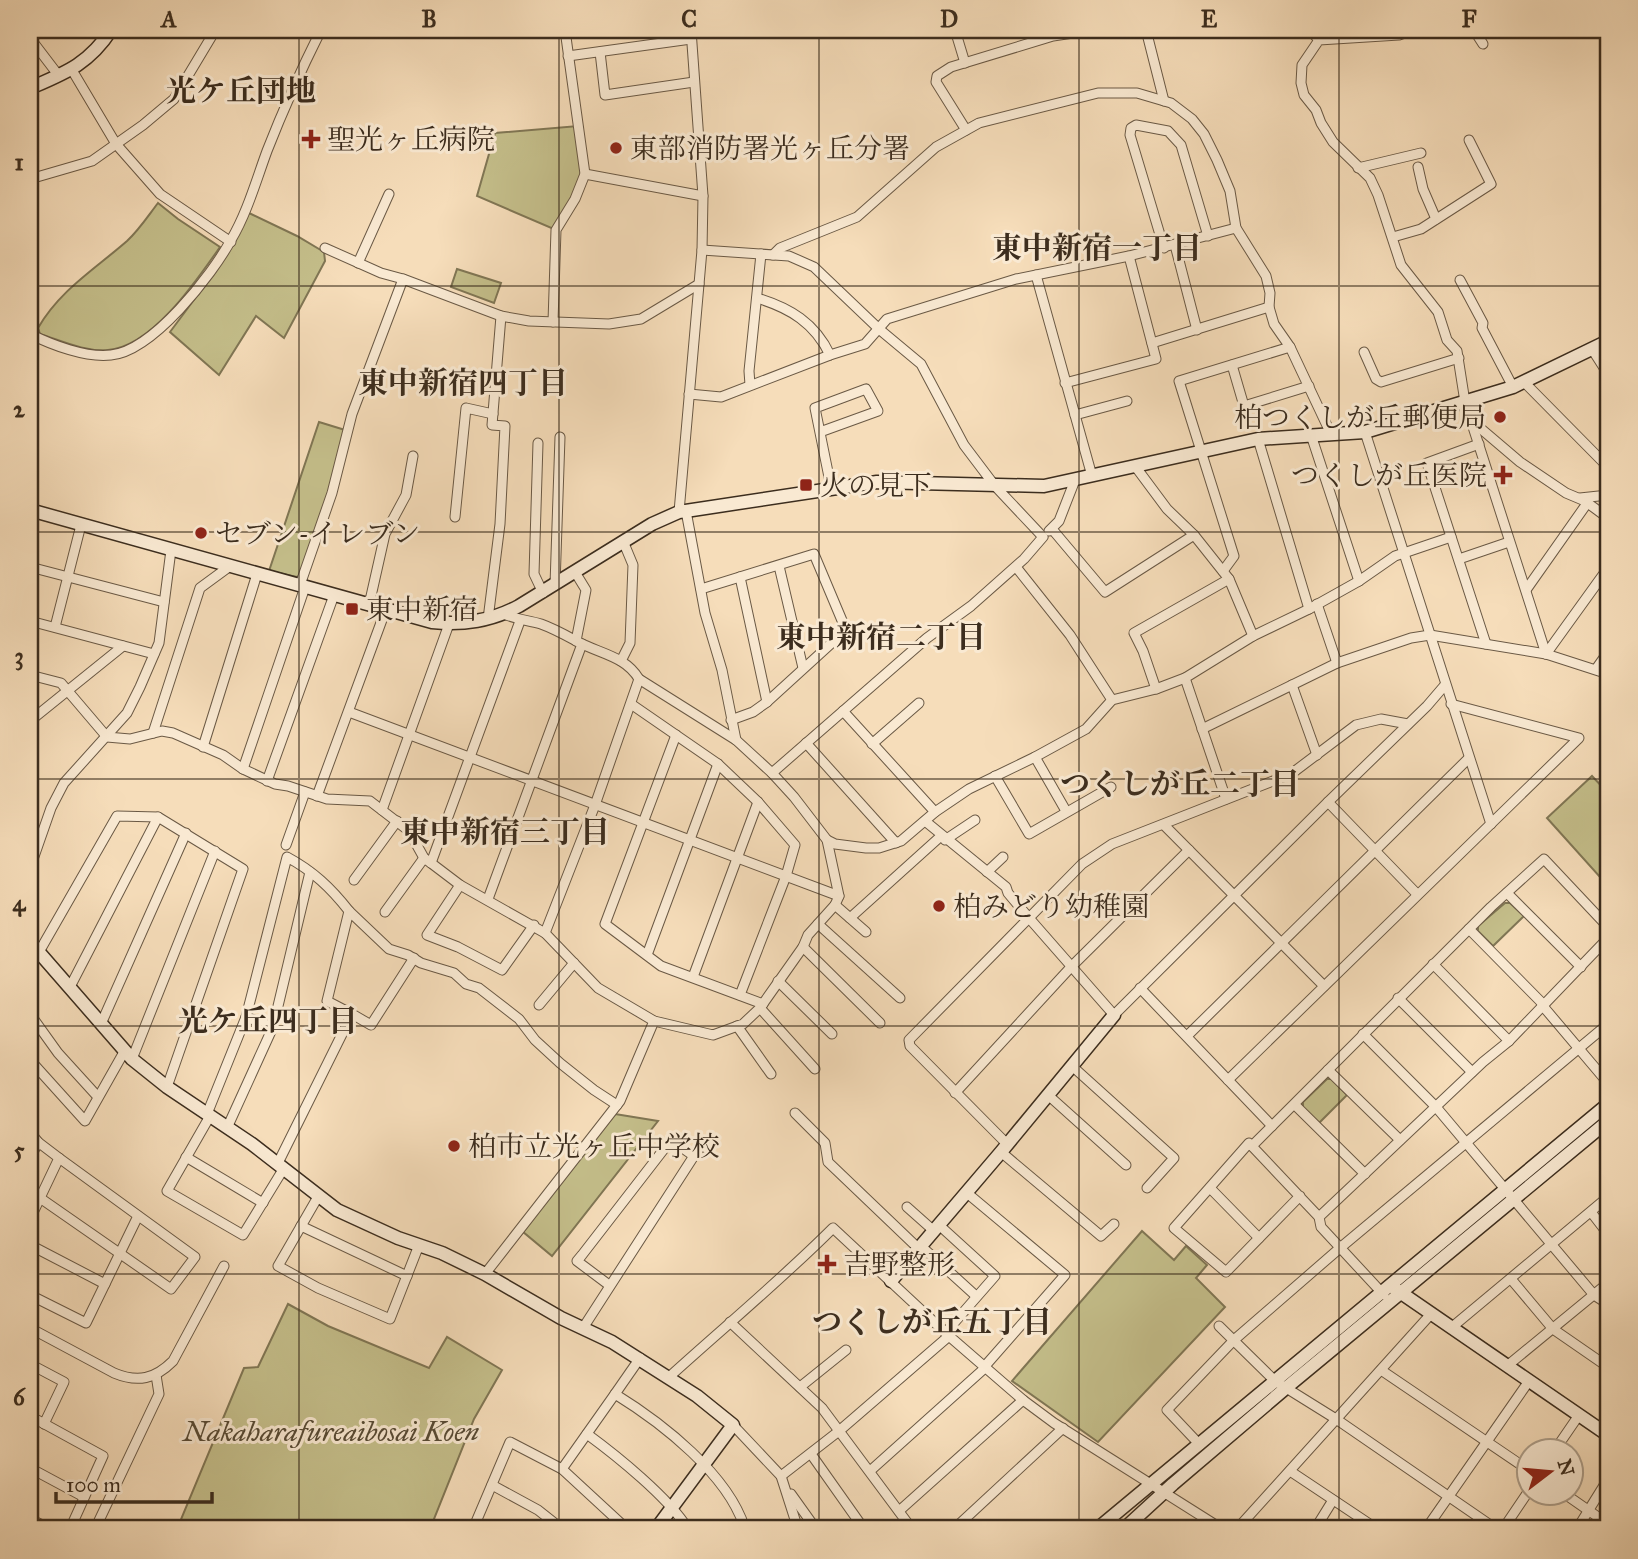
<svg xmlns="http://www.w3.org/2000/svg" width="1638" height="1559" viewBox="0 0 1638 1559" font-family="'IM FELL Great Primer','Noto Serif JP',serif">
<rect width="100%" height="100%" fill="#f6ddba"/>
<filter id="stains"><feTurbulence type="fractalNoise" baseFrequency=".00286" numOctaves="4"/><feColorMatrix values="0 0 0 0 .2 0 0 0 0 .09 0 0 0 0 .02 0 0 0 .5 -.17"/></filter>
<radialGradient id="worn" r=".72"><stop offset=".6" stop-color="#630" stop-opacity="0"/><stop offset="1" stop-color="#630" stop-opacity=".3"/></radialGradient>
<g fill="#c4be8a" stroke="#807654" stroke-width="2">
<path d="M578 126 585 174 556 230 477 196 495 133Z"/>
<path d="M158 203 178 219 220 247C197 280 152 347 108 350 85 352 62 341 40 334L38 328C60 290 95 269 127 241 139 230 148 216 158 203Z"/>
<path d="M249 213 297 236 324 252 325 261 284 338 256 316 219 375 170 332 205 285Z"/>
<path d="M457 269 501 283 494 303 451 287Z"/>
<path d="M319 422 345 430 329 492 300 575 297 577 269 571Z"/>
<path d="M1592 776 1608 793V886L1547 818Z"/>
<path d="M1505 903H1510L1524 916 1493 946 1478 931V926Z"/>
<path d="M1327 1079H1332L1347 1095 1319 1123 1303 1108V1102Z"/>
<path d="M615 1114 658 1121 552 1256 522 1231Z"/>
<path d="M1142 1231 1174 1260 1186 1246 1207 1265 1196 1278 1225 1307 1098 1442 1012 1381Z"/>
<path d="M288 1304 328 1326 429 1368 447 1337 502 1370 474 1419 430 1529H177L244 1368 258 1367Z"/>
</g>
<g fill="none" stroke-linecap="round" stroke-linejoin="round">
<g stroke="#6a5945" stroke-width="11">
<g id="street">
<path d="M955 30 965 63"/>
<path d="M1146 30 1164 101"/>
<path d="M1310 30 1319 40"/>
<path d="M1413 30 1399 35 1319 40 1302 65 1301 83 1304 95 1316 110 1321 123 1333 142 1370 178 1378 195 1401 265 1438 312 1447 340 1457 351 1465 402 1546 654"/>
<path d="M1474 30 1483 44"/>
<path d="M30 38 59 76"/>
<path d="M600 52 605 95 694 82"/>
<path d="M568 56 691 39"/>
<path d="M72 70 116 144 160 194 231 242"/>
<path d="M966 130 936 82 937 76 951 67 1053 36 1093 30"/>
<path d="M1418 167 1423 189 1436 219"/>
<path d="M1358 168 1421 153"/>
<path d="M585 174 703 196"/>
<path d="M30 179 92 161 143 125 174 99 213 34"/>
<path d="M1393 237 1421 229 1491 184 1469 140"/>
<path d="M1175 245 1197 330"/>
<path d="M325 248 381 273 403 279"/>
<path d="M1164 248 1130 135 1131 128 1136 125 1168 131 1181 145 1208 236"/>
<path d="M702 250 789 256 814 267 879 329 921 364 964 445 995 486 1043 537 1024 559 971 606 927 638 772 773"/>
<path d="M773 255 780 248 857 217 936 147 979 123 1098 93H1137L1171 103 1192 119 1204 134 1217 160 1230 191 1236 228 1266 276 1270 293 1269 307 1274 324 1290 347 1331 434"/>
<path d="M358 263 389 194"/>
<path d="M1036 275 1092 476"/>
<path d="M1460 280 1483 323 1482 328 1513 387"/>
<path d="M757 298C790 308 815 323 830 355"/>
<path d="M553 322 556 230 575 199 585 174 565 30"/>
<path d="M30 334C52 345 86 358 111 355 153 351 212 275 231 240 247 213 256 181 267 151 283 110 301 70 321 30"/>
<path d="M1152 343 1269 307"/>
<path d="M1592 349 1608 374"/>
<path d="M1364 352 1376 379 1381 382 1459 358"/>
<path d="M1232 365 1244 406 1309 386"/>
<path d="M1524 382 1603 462 1608 454"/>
<path d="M1065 383 1156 359 1129 256"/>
<path d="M750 385 749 371 761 254"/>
<path d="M689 394 721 397 830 355 865 344 887 319 1016 279 1129 256 1236 228"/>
<path d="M1075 415 1127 401"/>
<path d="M1473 422 1520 462 1566 493 1585 501 1608 518"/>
<path d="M820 432 878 411 866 389 815 408 831 487"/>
<path d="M1365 432 1491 824"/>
<path d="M1311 435 1359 581"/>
<path d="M1258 439 1309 609"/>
<path d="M538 443 534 574 543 593"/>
<path d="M1479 444 1427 463 1486 644"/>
<path d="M1135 466 1167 509 1194 535 1229 579 1253 636"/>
<path d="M1580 498 1608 495"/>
<path d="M686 511 705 613 722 670 736 740"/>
<path d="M679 512 702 250 703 196 691 30"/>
<path d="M455 517 466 408 493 414"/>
<path d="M1052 529 1105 592 1194 535"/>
<path d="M1049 531 1059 521 1075 480"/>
<path d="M1459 559 1509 542"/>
<path d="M779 566 803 668"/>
<path d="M30 567 164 602"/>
<path d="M1016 567 1070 635 1112 700"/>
<path d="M1223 571 1234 556 1179 381 1290 347"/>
<path d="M575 572 586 590 576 641"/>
<path d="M740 577 767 702"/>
<path d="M300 585 332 493 352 414 403 279 501 316 529 321 609 324 641 319 699 284"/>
<path d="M555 585 560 437"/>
<path d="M701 589 814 554 846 630 767 702 753 712 731 720"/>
<path d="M1526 590 1588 502"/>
<path d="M1317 604 1337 663"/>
<path d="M369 605 385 534 406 495 413 456"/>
<path d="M488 619 500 524 505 426 492 425 501 316"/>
<path d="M30 621 154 654"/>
<path d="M55 627 81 525"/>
<path d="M1546 654 1608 568"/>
<path d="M621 661 630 643 633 565 623 541"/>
<path d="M1596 669 1608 652"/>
<path d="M30 675 61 683 107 737 130 739 162 731 173 733 223 755 243 769 275 784 288 786 327 799 370 801 409 831 424 858 431 863 460 885 545 933 598 988 654 1021 713 1035 743 1024 760 1008 803 947 808 935 835 905 839 896 827 840 794 797 772 773 736 740 639 679C626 657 602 654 580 643 567 636 555 629 541 624 528 620 518 620 504 614"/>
<path d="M1292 685 1317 755"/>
<path d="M1156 689 1143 651 1134 633 1229 579"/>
<path d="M631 704 718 764 758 802 795 845 786 876 740 995"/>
<path d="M843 711 935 812"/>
<path d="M349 712 839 896"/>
<path d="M30 721 123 646"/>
<path d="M1202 729 1337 663 1411 638 1430 635 1546 654 1608 674"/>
<path d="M153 733 200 588 230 566"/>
<path d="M676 735 605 924 661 966 763 1004"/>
<path d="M806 743 896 843"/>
<path d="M872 744 919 703"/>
<path d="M203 747 257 574"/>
<path d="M1035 757 1066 811"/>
<path d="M243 769 305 587"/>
<path d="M995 776 1029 834 1111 787"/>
<path d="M267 781 334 595"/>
<path d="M317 796 386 609"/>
<path d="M1226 799 1185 678 1253 636 1309 609 1359 581 1395 556 1451 537"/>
<path d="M1328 802 1417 894"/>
<path d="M382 810 449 624"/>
<path d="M925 821 1006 887 1008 893 1029 918 1114 1015 1328 802 1427 706 1445 685"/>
<path d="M1164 825 1324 986"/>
<path d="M827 840 835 844 866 848H879L901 841 935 812 969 789 1035 757 1086 729 1112 700 1156 689 1185 678"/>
<path d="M945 840 975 820"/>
<path d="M286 845 305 792"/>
<path d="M431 863 520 621"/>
<path d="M30 868 51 808 64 783 127 713 140 687 159 643 171 550"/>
<path d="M987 872 1003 857"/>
<path d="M354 880 397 821"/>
<path d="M460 885 427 935 458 947 502 970 534 925"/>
<path d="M1507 893 1581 967"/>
<path d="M488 899 582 644"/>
<path d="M835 905 866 932"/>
<path d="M385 912 424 858"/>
<path d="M850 918 941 836"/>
<path d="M818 924 900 998"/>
<path d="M1469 929 1543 1004"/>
<path d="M545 933 595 805 639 679"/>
<path d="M803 947 880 1023"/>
<path d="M39 952 117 816 158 817"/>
<path d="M647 955 718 764"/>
<path d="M1433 964 1509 1041"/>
<path d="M693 977 758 802"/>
<path d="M778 981 832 1034"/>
<path d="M70 987 158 817 243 869 167 1087"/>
<path d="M1140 988 1272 1126"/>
<path d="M1398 998 1472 1072"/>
<path d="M539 1005 574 963"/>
<path d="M1542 1005 1608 1083"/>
<path d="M760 1008 815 1069"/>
<path d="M30 1014 58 1053 98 1097"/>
<path d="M352 1014 371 1025 414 958"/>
<path d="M246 1017 273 1027"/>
<path d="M101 1024 186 833"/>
<path d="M737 1026 771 1074"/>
<path d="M1363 1034 1436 1107 1594 1295 1608 1304"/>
<path d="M1187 1036 1469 758"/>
<path d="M132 1059 215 851"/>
<path d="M30 1060 85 1121 124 1052"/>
<path d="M1072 1066 1174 1158 1147 1188"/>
<path d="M1328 1070 1400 1140"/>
<path d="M1228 1080 1579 738 1451 704"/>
<path d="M955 1093 1071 967 1189 850"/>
<path d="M1048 1095 1126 1165"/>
<path d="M1295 1105 1365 1174"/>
<path d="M795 1113 825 1143 828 1162 919 1249"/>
<path d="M207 1114 246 1017 287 857C313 871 331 888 349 911"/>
<path d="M210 1116 167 1191 243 1235 284 1168"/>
<path d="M227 1128 273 1027 310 872"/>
<path d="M30 1132 38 1142 59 1158 195 1257 171 1289 30 1191"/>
<path d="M1007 1144 910 1046 909 1040 1082 864 1112 844 1291 774 1356 725 1381 719 1408 724"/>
<path d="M1252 1146 1491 907 1544 859 1608 927"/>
<path d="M1001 1152 1101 1236 1114 1224"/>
<path d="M186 1157 263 1203"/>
<path d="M30 1159 38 1142"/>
<path d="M278 1163 352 1014 327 1001 349 911 389 949 408 955 421 963 454 973 466 984 479 988 519 1019 535 1040 560 1063 594 1090 617 1105"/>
<path d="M1210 1188 1259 1238"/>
<path d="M967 1193 1065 1275 985 1366"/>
<path d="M319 1195 278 1266 318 1288 390 1319 419 1245"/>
<path d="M1300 1196 1226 1272 1174 1228 1249 1143 1319 1217 1321 1227 1384 1295"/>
<path d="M907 1207 934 1231"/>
<path d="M1591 1212 1608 1234"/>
<path d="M1319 1217 1483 1062 1509 1041 1608 938"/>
<path d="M30 1219 59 1158"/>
<path d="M939 1225 995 1276 946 1332"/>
<path d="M301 1226 407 1276"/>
<path d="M30 1245 105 1284"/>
<path d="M921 1246 976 1296"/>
<path d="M485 1274 620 1101 654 1021"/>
<path d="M1511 1279 1553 1329 1608 1367"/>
<path d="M609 1285 577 1261 582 1255 671 1140 694 1156"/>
<path d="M30 1295 86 1323 138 1216"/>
<path d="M730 1322 822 1408 912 1529"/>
<path d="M1219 1326 1275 1381 1336 1419 1496 1529"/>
<path d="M30 1328 114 1373C138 1383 155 1379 173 1361L224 1266"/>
<path d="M583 1328 701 1145 708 1149"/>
<path d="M1451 1328 1608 1197"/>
<path d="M30 1364 64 1382 44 1424"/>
<path d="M1507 1366 1608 1283"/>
<path d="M1381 1370 1530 1471"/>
<path d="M669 1377C724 1327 780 1281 833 1228L949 1336 1023 1400 1054 1423 1222 1529"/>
<path d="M800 1387 846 1350"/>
<path d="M615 1394 640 1358"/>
<path d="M30 1416 103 1456 70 1529"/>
<path d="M733 1425 781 1476 798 1529"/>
<path d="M587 1434C617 1456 669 1498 688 1529"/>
<path d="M1200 1445 1167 1410 1234 1340 1340 1248 1608 1024"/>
<path d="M1555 1450 1579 1415"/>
<path d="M811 1454 864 1529"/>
<path d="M30 1468 84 1497"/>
<path d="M562 1469 615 1394C662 1423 729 1475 745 1529"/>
<path d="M870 1471 986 1367"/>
<path d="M1290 1471 1377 1529"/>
<path d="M781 1476 839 1431 949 1336"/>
<path d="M492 1485 538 1510 562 1529"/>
<path d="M1562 1492 1608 1524"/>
<path d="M791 1494 816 1529"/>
<path d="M899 1511 1023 1400"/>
<path d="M30 1519 50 1529"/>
<path d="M95 1529 159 1394 156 1375"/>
<path d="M473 1529 510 1442 562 1469 627 1529"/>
<path d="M954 1529 1063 1428"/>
<path d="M1202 1529 1210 1522"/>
<path d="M1237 1529 1431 1314"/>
<path d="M1315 1529 1333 1500"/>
<path d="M1426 1529 1529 1381"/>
<path d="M1503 1529 1530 1489"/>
<path d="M1577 1529 1608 1479"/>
</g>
</g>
<g stroke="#3c2d1e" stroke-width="15">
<g id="secondary">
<path d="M30 88C65 73 89 64 111 30"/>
<path d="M30 510 432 622C464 625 491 621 519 606L652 524 679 512 877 482 1044 486 1258 439 1365 432 1513 387 1608 341"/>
<path d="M30 942 132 1059 167 1087 252 1144 337 1210 398 1238 442 1253 485 1274 561 1318 612 1342 697 1396 733 1425 656 1529"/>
<path d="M891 1281 1001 1152 1114 1015"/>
<path d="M1394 1288 1608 1435"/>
<path d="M1097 1529 1608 1104"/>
<path d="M1124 1529 1173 1484 1287 1387 1608 1121"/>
</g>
</g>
<use href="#street" stroke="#f9e9d2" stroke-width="9"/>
<use href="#secondary" stroke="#f9e9d2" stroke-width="12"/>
</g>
<path fill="none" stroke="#3c2d1e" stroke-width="2" stroke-opacity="0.55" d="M299 30V1529M559 30V1529M819 30V1529M1079 30V1529M1339 30V1529M30 286H1608M30 532H1608M30 779H1608M30 1026H1608M30 1274H1608"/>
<g fill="#8f2418" stroke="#f9e9d2" stroke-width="2.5">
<path d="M307.5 128.5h7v7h7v7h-7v7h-7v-7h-7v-7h7z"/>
<circle cx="616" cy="148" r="7"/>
<circle cx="1500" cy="417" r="7"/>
<path d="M1499.5 464.5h7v7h7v7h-7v7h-7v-7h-7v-7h7z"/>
<rect x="799" y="478" width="14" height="14" rx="3.5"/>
<circle cx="201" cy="533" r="7"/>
<rect x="345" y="602" width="14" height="14" rx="3.5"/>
<circle cx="939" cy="906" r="7"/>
<circle cx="454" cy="1146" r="7"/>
<path d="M823.5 1253.5h7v7h7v7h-7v7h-7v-7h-7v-7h7z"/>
</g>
<g text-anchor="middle" stroke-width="6" stroke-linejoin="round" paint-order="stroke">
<g font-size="28" fill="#3c2d1e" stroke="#f9e9d2" text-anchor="start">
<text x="327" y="149">聖光ヶ丘病院</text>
<text x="630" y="158">東部消防署光ヶ丘分署</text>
<text x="1486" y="427" text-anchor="end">柏つくしが丘郵便局</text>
<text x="1487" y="485" text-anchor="end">つくしが丘医院</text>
<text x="820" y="495">火の見下</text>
<text x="215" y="543">セブン-イレブン</text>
<text x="366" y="619">東中新宿</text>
<text x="953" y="916">柏みどり幼稚園</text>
<text x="468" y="1156">柏市立光ヶ丘中学校</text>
<text x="843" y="1274">吉野整形</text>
</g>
<g font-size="28" font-style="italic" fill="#574a34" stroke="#f9e9d2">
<text x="331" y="1441">Nakaharafureaibosai Koen</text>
</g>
<g font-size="30" font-weight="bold" fill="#3c2d1e" stroke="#f9e9d2">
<text x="241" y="101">光ケ丘団地</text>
<text x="1097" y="258">東中新宿一丁目</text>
<text x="463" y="393">東中新宿四丁目</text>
<text x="881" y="647">東中新宿二丁目</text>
<text x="1180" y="794">つくしが丘二丁目</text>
<text x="505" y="842">東中新宿三丁目</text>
<text x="268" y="1031">光ケ丘四丁目</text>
<text x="932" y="1332">つくしが丘五丁目</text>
</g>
</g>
<rect width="1638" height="1559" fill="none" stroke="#f6ddba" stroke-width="77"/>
<g transform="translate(1550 1472) rotate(74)"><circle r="33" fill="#f9e9d2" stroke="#ad9e8a" stroke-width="2"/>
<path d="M0-5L12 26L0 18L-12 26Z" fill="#8f2418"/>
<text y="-10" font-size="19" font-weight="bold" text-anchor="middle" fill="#3c2d1e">N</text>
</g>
<path d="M56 1492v10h156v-10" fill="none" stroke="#3c2d1e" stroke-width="3.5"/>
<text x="66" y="1492" font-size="21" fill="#3c2d1e" stroke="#f9e9d2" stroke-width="5" paint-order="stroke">100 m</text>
<rect x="38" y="38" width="1562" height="1482" fill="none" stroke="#3c2d1e" stroke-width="2.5"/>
<g font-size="23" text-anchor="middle" font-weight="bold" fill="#3c2d1e">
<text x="169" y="27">A</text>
<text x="429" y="27">B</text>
<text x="689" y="27">C</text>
<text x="949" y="27">D</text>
<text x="1209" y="27">E</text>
<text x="1469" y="27">F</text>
<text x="19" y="170">1</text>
<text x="19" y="417">2</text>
<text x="19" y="664">3</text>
<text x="19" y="911">4</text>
<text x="19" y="1158">5</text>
<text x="19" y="1405">6</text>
</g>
<rect width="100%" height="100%" filter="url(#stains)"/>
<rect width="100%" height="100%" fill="url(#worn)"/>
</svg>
